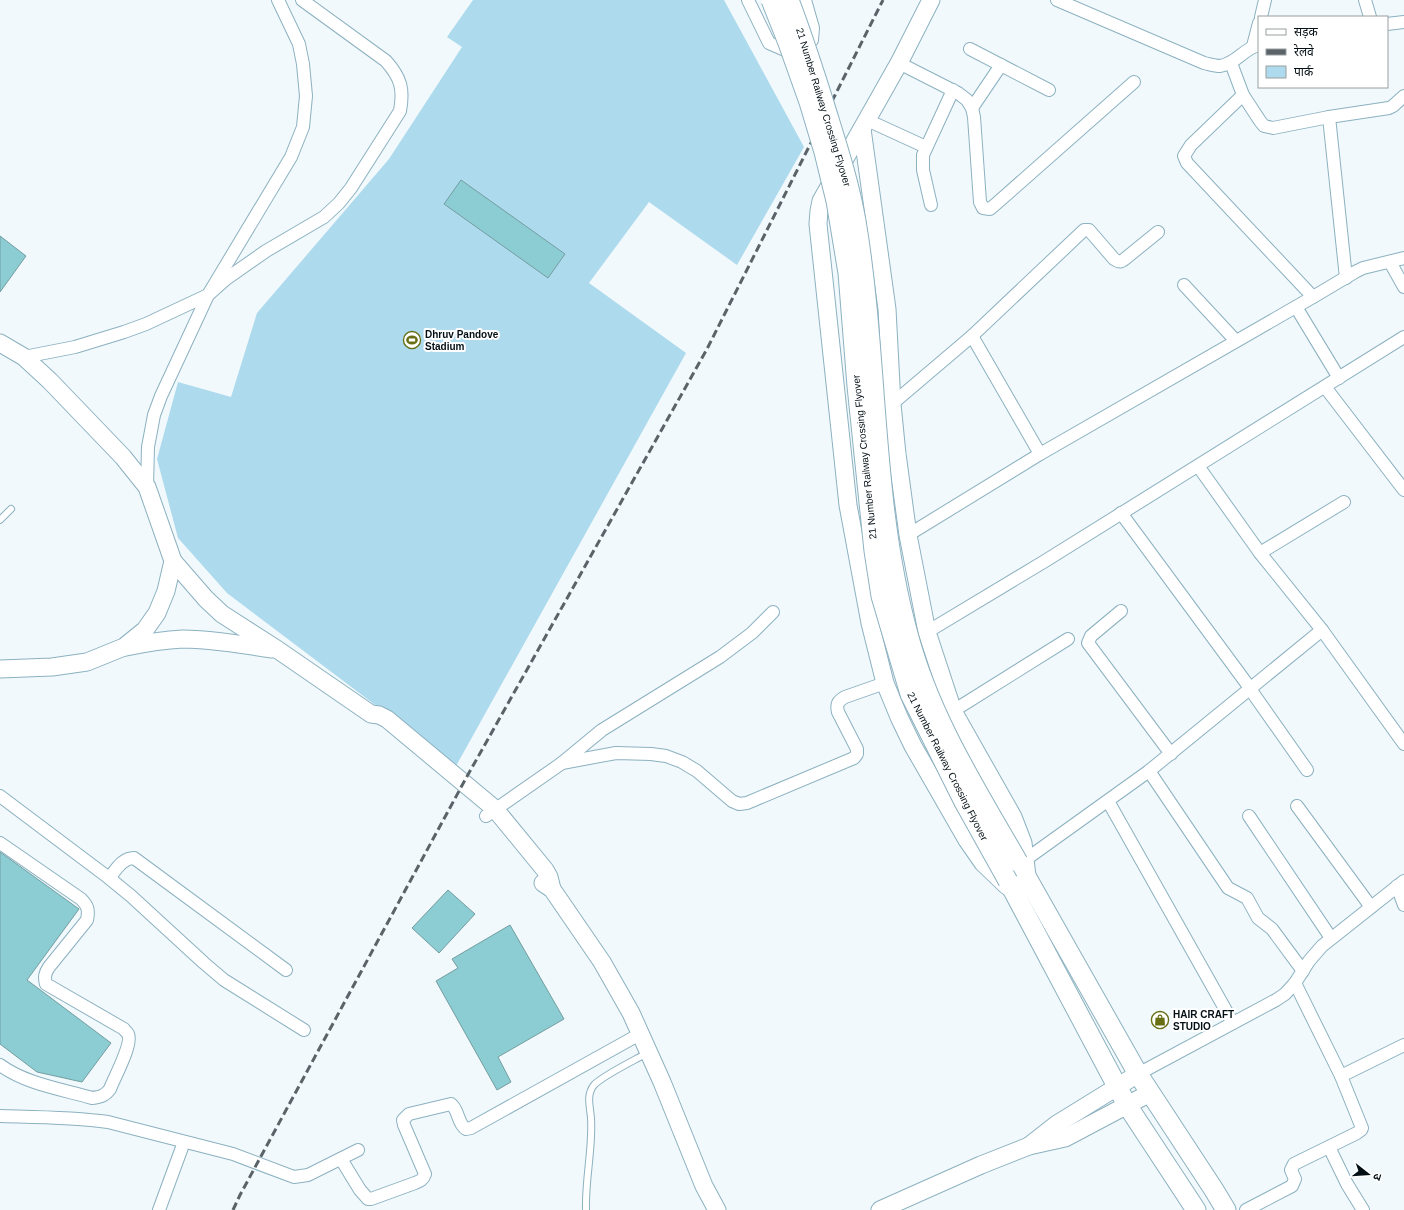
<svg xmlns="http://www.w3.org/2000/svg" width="1404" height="1210" viewBox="0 0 1404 1210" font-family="Arial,'Noto Sans Devanagari',sans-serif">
<rect width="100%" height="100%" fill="#f1f9fc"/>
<path fill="#addaec" d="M473 0H724L804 147 737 265 649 202 589 283 686 353 456 766 227 593 178 538 157 459 178 382 231 397 257 313 389 159 462 47 447 37Z"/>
<g fill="#8bcdd2" stroke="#739da1">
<path d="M461 180 565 254 548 278 444 204Z"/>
<path d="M0 236 26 256 0 292Z"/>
<path d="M0 852 79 909 27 980 111 1043 82 1082 37 1072 0 1044Z"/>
<path d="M448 890 475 914 439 953 412 928Z"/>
<path d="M510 925 564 1019 498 1057 511 1082 497 1090 436 981 458 968 452 959Z"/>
</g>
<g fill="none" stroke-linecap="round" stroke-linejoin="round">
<g stroke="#8cb1c0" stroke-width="8">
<g id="lane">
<path d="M0 520 11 509"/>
<path d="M586 1210C585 1179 593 1148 591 1118 590 1106 586 1095 594 1085 602 1076 635 1060 647 1053"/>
</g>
</g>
<g stroke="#8cb1c0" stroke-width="14">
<g id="street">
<path d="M748 0 769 43 785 50 812 40 813 28 805 0"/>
<path d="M1057 0 1204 63C1209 64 1215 66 1220 66 1236 64 1244 48 1259 45"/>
<path d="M1365 0 1370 17"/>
<path d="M1261 17 1265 0"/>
<path d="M1387 24 1404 22"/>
<path d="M1253 46 1259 23"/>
<path d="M970 49 1049 90"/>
<path d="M899 63 958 93 967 100 972 108 974 117 980 202 983 208 990 209 997 203 1134 82"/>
<path d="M1231 63 1243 95 1260 121 1264 126 1273 128 1329 117 1389 108 1393 106 1404 96"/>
<path d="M1243 95 1191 145 1184 156 1187 163 1313 297"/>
<path d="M972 108 1001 65"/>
<path d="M1329 117 1346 278"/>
<path d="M867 120 926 147"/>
<path d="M931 205 923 170V155L953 90"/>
<path d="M1390 262 1404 287"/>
<path d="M1184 285 1236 341"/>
<path d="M1296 307 1339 378"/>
<path d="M972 336 1040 454"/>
<path d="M24 357 75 347 124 332 146 324 208 295 226 279 266 251 324 217 339 203 351 188 400 111C404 89 401 78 386 61L302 0"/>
<path d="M1325 387 1404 490"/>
<path d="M892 404 972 336 1084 230H1089L1114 259C1120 263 1121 262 1126 258L1158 232"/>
<path d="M1198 466 1260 553 1322 630 1404 744"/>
<path d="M147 487 148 447 154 415 161 396 208 295 291 157 303 127 306 96 303 64 299 44 278 0"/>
<path d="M1121 513 1250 688V689L1307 770"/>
<path d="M908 535 1040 454 1313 297 1355 272 1363 268 1404 258"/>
<path d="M1260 553 1344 502"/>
<path d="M1121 611 1091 636 1088 643 1171 754"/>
<path d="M927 632 1045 561 1404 337"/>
<path d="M953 711 1068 639"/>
<path d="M562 763 616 753 651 754 666 756 682 762 697 771 732 801 739 804 747 803 854 758 857 754V749L838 712C836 704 838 701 845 697L885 683"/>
<path d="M1149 771 1228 888 1247 898 1258 918 1272 929 1303 971"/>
<path d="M0 796 109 878 131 896 204 963 224 980 304 1030"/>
<path d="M1108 801 1233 1023"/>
<path d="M1297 806 1371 907"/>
<path d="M486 816 562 763 602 730 720 657 752 633 773 612"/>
<path d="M1249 816 1331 938"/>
<path d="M0 843 81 899C88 906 89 910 87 920L49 967C45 973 44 977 46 984L124 1029C124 1030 128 1033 128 1034 133 1044 114 1078 110 1089 105 1096 100 1097 92 1098 61 1089 26 1084 0 1065"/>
<path d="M1025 860 1149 771 1322 630"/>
<path d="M109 878C116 870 122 858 134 858L286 970"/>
<path d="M1397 886 1404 905"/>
<path d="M1138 1074 1276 1000 1285 994 1295 983 1309 961 1322 946 1404 881"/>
<path d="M1341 1076 1404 1045"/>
<path d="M0 1116C36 1117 72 1117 108 1122L233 1154 294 1177 308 1175 358 1150"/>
<path d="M1329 1147 1347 1184 1363 1210"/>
<path d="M341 1159 360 1190 368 1199H371L415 1183C420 1181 423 1180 425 1174L404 1125 403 1120 409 1114 451 1104C459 1110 457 1123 466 1129L471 1128 640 1034"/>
<path d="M159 1210 184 1142"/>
<path d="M1246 1210 1292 1186 1295 1179 1291 1170 1294 1164 1357 1133 1361 1130 1362 1128 1341 1076 1295 983"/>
</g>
</g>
<g stroke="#8cb1c0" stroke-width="19">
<g id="secondary">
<path d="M931 0 899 63 821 201 819 211 818 224 848 505 870 623 885 683 899 717 913 746 967 840 983 863 1007 886"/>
<path d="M862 129 887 309 892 404 897 454 908 535 927 632 953 711 1013 817 1023 843 1027 876"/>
<path d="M0 343 24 357 50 381 123 457 147 487 173 561 206 599 222 614 278 650 371 714 379 715 387 719 495 809 545 870 549 877 552 889"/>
<path d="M126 647C145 643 164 640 183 639 213 639 243 645 272 649"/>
<path d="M0 669 52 667 87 662 124 647 145 630 157 613 166 591 173 561"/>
<path d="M543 883 552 889 602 962 631 1013 662 1082 704 1186 717 1210"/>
<path d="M1029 1146 1057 1124 1138 1074"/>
<path d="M880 1210 981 1165 1029 1146 1065 1138 1150 1093"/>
</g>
</g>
<g stroke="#8cb1c0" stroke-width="21">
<g id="primary">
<path d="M1018 862 1138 1074 1214 1190 1226 1210"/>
<path d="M1008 881 1127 1105 1196 1210"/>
</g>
</g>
<use href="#lane" stroke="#fff" stroke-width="6"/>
<use href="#street" stroke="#fff" stroke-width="12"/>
<use href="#secondary" stroke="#fff" stroke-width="17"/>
<use href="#primary" stroke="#fff" stroke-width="19"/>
<path stroke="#596368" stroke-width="3" stroke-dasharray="8 4" stroke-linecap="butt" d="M233 1210 240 1195 465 780 707 349 883 0"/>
<g stroke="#8cb1c0" stroke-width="21" stroke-linecap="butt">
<g id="primary-bridge">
<path d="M771 0 788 43 809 102 824 152 836 201 848 273 857 386 874 551 881 596 910 694 964 802 1008 881"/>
<path d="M789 0C802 34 813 68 824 103 836 142 849 181 856 221 879 358 871 499 908 634 930 717 976 789 1018 862"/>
</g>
</g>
<use href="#primary-bridge" stroke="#fff" stroke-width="19"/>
</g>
<defs>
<g id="stadium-ring" transform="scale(0.9)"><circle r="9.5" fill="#fff" stroke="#686e14" stroke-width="1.5"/><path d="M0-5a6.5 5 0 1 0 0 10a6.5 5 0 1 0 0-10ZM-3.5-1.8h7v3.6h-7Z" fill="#686e14"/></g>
<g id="shop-ring" transform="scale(0.9)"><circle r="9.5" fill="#fff" stroke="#686e14" stroke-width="1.5"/><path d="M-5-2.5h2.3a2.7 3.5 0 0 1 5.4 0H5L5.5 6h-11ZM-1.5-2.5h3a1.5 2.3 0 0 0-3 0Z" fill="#686e14"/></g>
</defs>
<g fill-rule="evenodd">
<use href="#stadium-ring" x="412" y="340"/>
<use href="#shop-ring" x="1160" y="1020"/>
</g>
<g text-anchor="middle" stroke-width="4" stroke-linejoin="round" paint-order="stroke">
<g font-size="10" fill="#030f15" stroke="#fff">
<text transform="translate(824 107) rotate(73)" y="4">21 Number Railway Crossing Flyover</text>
<text transform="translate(864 457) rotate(-96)" y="4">21 Number Railway Crossing Flyover</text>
<text transform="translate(948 766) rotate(63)" y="4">21 Number Railway Crossing Flyover</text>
</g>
<g font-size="10" font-weight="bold" fill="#030f15" stroke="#fff" text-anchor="start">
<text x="425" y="338">Dhruv Pandove<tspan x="425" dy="12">Stadium</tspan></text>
<text x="1173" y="1018">HAIR CRAFT<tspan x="1173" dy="12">STUDIO</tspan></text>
</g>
</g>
<rect x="1258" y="16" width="130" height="72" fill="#ffffff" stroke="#9a9fa1"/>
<rect x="1266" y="29" width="20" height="6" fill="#ffffff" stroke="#9a9fa1"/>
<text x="1294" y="36" font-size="12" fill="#030f15">सड़क</text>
<rect x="1266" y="49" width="20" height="6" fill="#596368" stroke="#9a9fa1"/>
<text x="1294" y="56" font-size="12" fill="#030f15">रेलवे</text>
<rect x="1266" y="66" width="20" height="12" fill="#addaec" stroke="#9a9fa1"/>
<text x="1294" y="76" font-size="12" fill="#030f15">पार्क</text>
<g transform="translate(1368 1174) rotate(107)" stroke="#ffffff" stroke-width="3" paint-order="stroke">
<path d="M0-3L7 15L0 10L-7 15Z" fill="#030f15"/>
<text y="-6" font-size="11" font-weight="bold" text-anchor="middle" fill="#030f15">उ</text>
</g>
</svg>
